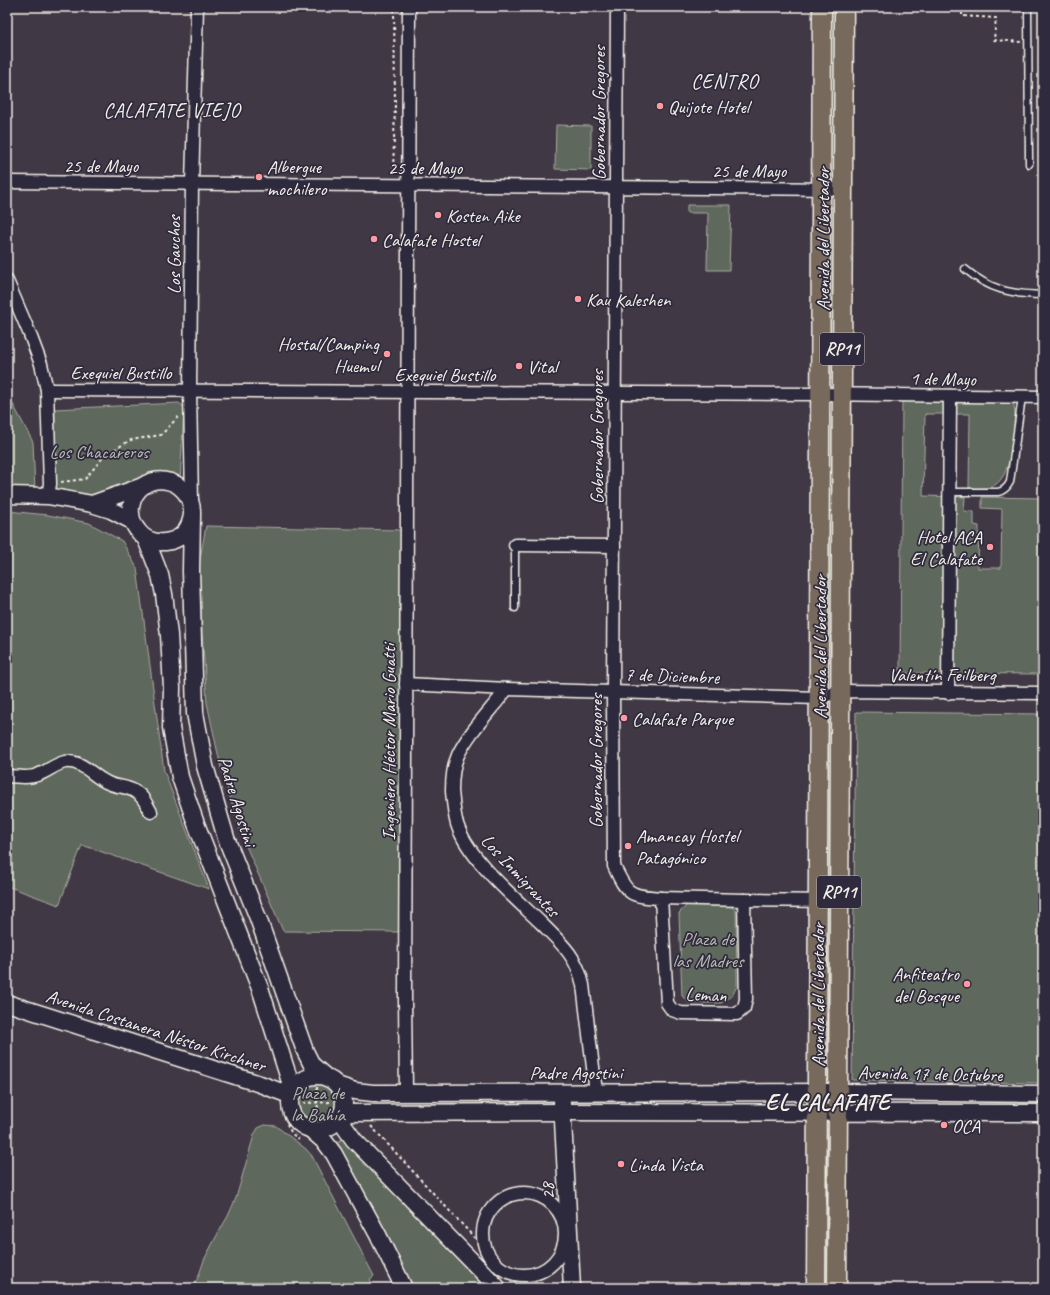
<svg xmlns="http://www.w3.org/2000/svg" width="1050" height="1295" font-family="Caveat,sans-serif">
	<rect width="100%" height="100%" fill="#413845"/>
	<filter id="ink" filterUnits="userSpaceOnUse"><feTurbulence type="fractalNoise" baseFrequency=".025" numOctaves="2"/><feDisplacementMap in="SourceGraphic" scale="8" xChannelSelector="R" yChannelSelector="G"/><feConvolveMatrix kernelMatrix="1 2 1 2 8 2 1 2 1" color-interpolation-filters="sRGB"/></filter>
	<g filter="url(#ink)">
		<!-- green -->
		<g fill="#5e685c" stroke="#a9aca2">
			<polygon points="829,7 838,7 834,176 829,176"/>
			<polygon points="556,125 591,126 591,170 555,169"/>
			<polygon points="687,205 731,205 729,270 707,270 708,213 687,213"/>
			<polygon points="832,207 835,208 833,379 828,379 830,208"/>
			<polygon points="7,393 33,442 35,491 7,489"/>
			<path d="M902 400 1011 402 1014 405 1015 413C1013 433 1013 479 991 487 985 489 976 488 969 488L970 414H925L923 496 965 497 964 511 974 512V525L979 526 978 568H1001L1002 509 982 508V497L1043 498V674L900 673Z"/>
			<polygon points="179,403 184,407 180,483 101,496 77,496 53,493 55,409"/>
			<polygon points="828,412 833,413 832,661 828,662 826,661"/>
			<polygon points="7,511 48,515 89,523 122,541 137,568 164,771 209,889 82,845 59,905 7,886"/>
			<polygon points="206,526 401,530 399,932 283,931 243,839 221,768 207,703 202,632 199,564"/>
			<polygon points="827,708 830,708 832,710 831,877 826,876"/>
			<polygon points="856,712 1043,714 1043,1083 852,1080"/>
			<polygon points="687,905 729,905 736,910 737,986 732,996 721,1003 689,1003 682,996 679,913"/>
			<polygon points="830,911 831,912 830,1080 825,1080 827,912"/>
			<circle cx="318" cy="1103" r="23"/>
			<polygon points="265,1125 276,1126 306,1149 312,1156 374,1276 370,1279 374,1288 191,1288 198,1278 204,1260 216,1237 228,1216 236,1198 254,1135 258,1128"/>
			<polygon points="828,1129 830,1130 831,1288 823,1288 825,1130"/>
			<polygon points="342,1139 345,1139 490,1288 410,1288 336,1146 339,1141"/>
		</g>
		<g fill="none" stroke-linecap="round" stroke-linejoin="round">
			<defs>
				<g id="lane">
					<polyline points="1028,7 1029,164"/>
					<path d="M965 269C990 290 1011 294 1043 295"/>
					<path d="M949 492H998C1004 491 1007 488 1010 482L1022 397"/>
					<polyline points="515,608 515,545"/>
				</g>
				<g id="street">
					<path d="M617 7 613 691 614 866C627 895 630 896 661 898L667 1003 672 1010 681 1013 737 1014 744 1008 746 999 744 900"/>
					<polyline points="7,182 843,189"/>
					<polyline points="7,281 29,332 41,364 47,390 50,484 48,496"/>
					<polyline points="47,390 820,394 1043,397"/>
					<polyline points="192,503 190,390 192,184 197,7"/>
					<polyline points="515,545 614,546"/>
					<polyline points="406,684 507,689 818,698 840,691 1043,693"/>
					<path d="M507 689C491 710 469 732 458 755 453 766 452 779 452 791 453 802 454 814 457 824 468 859 515 898 541 923 561 943 577 956 583 985L596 1092"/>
					<polyline points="948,693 950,396"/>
					<path d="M7 776C17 776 28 779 37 775 47 772 55 764 65 762 83 760 93 777 108 783 116 787 126 786 134 791 143 795 146 804 151 812"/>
					<polyline points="661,898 744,900 839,901"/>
					<polyline points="406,1092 405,999 409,7"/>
					<circle cx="524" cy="1234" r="41"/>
				</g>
				<g id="secondary">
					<polyline points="7,495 48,496 92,504 111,510 132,521"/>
					<polyline points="92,504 143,486"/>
					<path d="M192 515C191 521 189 527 185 532 174 545 150 546 139 532 133 525 130 516 131 507 137 467 194 474 192 515L191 571 195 713 205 766 226 838 258 918 305 1051 312 1065 327 1078"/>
					<polyline points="146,539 160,575 164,594 169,635 172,688 171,728 180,777 195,821 261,991 293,1091"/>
					<polyline points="7,1003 260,1084 292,1096"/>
					<circle cx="317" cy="1103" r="27"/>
					<polyline points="337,1085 355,1091 373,1093 838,1092 1043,1094"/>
					<polyline points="562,1102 572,1288"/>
					<polyline points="342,1113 562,1112 1043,1113"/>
					<polyline points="339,1118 346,1129 354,1140 498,1288"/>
					<polyline points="309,1128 325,1142 334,1154 378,1235 404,1288"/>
				</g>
				<g id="primary">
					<polyline points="816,1288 822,7"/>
					<polyline points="837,1288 844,7"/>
				</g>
			</defs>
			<!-- lane casing -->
			<use href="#lane" stroke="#f4f1e8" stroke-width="9"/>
			<!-- street casing -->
			<use href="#street" stroke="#f4f1e8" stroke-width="15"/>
			<!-- secondary casing -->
			<use href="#secondary" stroke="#f4f1e8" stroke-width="19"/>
			<!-- primary casing -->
			<use href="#primary" stroke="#f4f1e8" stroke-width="21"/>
			<!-- path -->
			<g stroke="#f4f1e8" stroke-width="2" stroke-dasharray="3 3" stroke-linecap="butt">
				<polyline points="961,7 962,7 962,16 996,18 994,40 1021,42"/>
				<polyline points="393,174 395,105 394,7"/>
				<polyline points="61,482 85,479 105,455 131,440 161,435 179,416"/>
				<polyline points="317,1087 318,1117"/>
				<polyline points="303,1103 333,1102"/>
				<polyline points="287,1124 292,1134 299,1139"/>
				<polyline points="371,1126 521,1288"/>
			</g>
			<!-- lane -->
			<use href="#lane" stroke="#2f2a3d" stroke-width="6"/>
			<!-- street -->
			<use href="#street" stroke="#2f2a3d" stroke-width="12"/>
			<!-- secondary -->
			<use href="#secondary" stroke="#2f2a3d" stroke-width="16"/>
			<!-- primary -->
			<use href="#primary" stroke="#77695c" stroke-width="18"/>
		</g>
	</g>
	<!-- markers -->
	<g fill="#ff9aa2" stroke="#2f2a3d" stroke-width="1.5">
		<circle cx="660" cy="106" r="4"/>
		<circle cx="259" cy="177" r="4"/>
		<circle cx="438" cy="215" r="4"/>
		<circle cx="374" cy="239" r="4"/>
		<circle cx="578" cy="299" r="4"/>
		<circle cx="387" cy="354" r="4"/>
		<circle cx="519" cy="366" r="4"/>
		<circle cx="990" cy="547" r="4"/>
		<circle cx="624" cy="718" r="4"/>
		<circle cx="628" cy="846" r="4"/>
		<circle cx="967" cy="984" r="4"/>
		<circle cx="944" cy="1125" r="4"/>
		<circle cx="621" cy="1164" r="4"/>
	</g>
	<g text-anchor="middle" stroke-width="3.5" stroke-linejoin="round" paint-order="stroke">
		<!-- shield labels -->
		<g fill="#2f2a3d" stroke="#b9b5b5" stroke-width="1">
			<rect x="820" y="333" width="44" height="32" rx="3"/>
			<rect x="817" y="876" width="44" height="32" rx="3"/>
		</g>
		<g font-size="18" font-weight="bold" fill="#f4f1e8">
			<text x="842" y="355">RP11</text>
			<text x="839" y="898">RP11</text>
		</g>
		<!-- poi labels -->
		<g font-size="19" fill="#f4f1e8" stroke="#2f2a3d" text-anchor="start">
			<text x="668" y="113">Quijote Hotel</text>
			<text x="267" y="173">Albergue<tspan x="267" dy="22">mochilero</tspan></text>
			<text x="446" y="222">Kosten Aike</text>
			<text x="382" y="246">Calafate Hostel</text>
			<text x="586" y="306">Kau Kaleshen</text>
			<text x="379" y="350" text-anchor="end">Hostal/Camping<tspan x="379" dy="22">Huemul</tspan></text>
			<text x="527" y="373">Vital</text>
			<text x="982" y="543" text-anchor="end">Hotel ACA<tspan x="982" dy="22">El Calafate</tspan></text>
			<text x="632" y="725">Calafate Parque</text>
			<text x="636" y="842">Amancay Hostel<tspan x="636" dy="22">Patagónico</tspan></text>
			<text x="959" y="980" text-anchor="end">Anfiteatro<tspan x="959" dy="22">del Bosque</tspan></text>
			<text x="952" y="1132">OCA</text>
			<text x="629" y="1171">Linda Vista</text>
		</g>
		<!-- street labels -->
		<g font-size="19" fill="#f4f1e8" stroke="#2f2a3d">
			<text transform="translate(598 113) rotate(-90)" y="7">Gobernador Gregores</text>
			<text x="101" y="172">25 de Mayo</text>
			<text x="425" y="174">25 de Mayo</text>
			<text x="749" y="177">25 de Mayo</text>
			<text transform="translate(822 239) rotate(-90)" y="7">Avenida del Libertador</text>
			<text transform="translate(173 255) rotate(-90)" y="7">Los Gauchos</text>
			<text x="121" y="379">Exequiel Bustillo</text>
			<text x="445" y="381">Exequiel Bustillo</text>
			<text transform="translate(943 378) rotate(1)" y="7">1 de Mayo</text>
			<text transform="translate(596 437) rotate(-90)" y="7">Gobernador Gregores</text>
			<text transform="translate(819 647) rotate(-90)" y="7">Avenida del Libertador</text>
			<text x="942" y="681">Valentín Feilberg</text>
			<text transform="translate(672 675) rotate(2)" y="7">7 de Diciembre</text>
			<text transform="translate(388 742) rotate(-90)" y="7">Ingeniero Héctor Mario Guatti</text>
			<text transform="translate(595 761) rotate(-90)" y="7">Gobernador Gregores</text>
			<text transform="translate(238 801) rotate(73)" y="7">Padre Agostini</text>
			<text transform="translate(521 875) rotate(47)" y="7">Los Inmigrantes</text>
			<text transform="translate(706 994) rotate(2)" y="7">Leman</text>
			<text transform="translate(817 995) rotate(-90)" y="7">Avenida del Libertador</text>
			<text transform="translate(156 1030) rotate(18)" y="7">Avenida Costanera Néstor Kirchner</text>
			<text x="576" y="1079">Padre Agostini</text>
			<text transform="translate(930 1073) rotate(1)" y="7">Avenida 17 de Octubre</text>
			<text transform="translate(547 1191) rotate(-93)" y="7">28</text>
		</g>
		<!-- park labels -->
		<g font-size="19" fill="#b8bab0" stroke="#2f2a3d">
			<text x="99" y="458">Los Chacareros</text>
			<text x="708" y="945">Plaza de<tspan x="708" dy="22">las Madres</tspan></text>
			<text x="318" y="1099">Plaza de<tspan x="318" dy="22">la Bahía</tspan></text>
		</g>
		<!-- neighbourhood labels -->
		<g font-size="20" letter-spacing="1" fill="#f4f1e8" stroke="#2f2a3d">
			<text x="725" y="88">CENTRO</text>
			<text x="172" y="117">CALAFATE VIEJO</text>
		</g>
		<!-- district labels -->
		<g font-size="23" font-weight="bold" letter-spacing="1" fill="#f4f1e8" stroke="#2f2a3d">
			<text x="828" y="1110">EL CALAFATE</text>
		</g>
	</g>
	<!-- margin -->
	<rect width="1050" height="1295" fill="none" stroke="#2f2a3d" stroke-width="24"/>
	<rect x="12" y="12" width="1026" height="1271" fill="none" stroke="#f4f1e8" stroke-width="1.5" filter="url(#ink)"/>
</svg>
